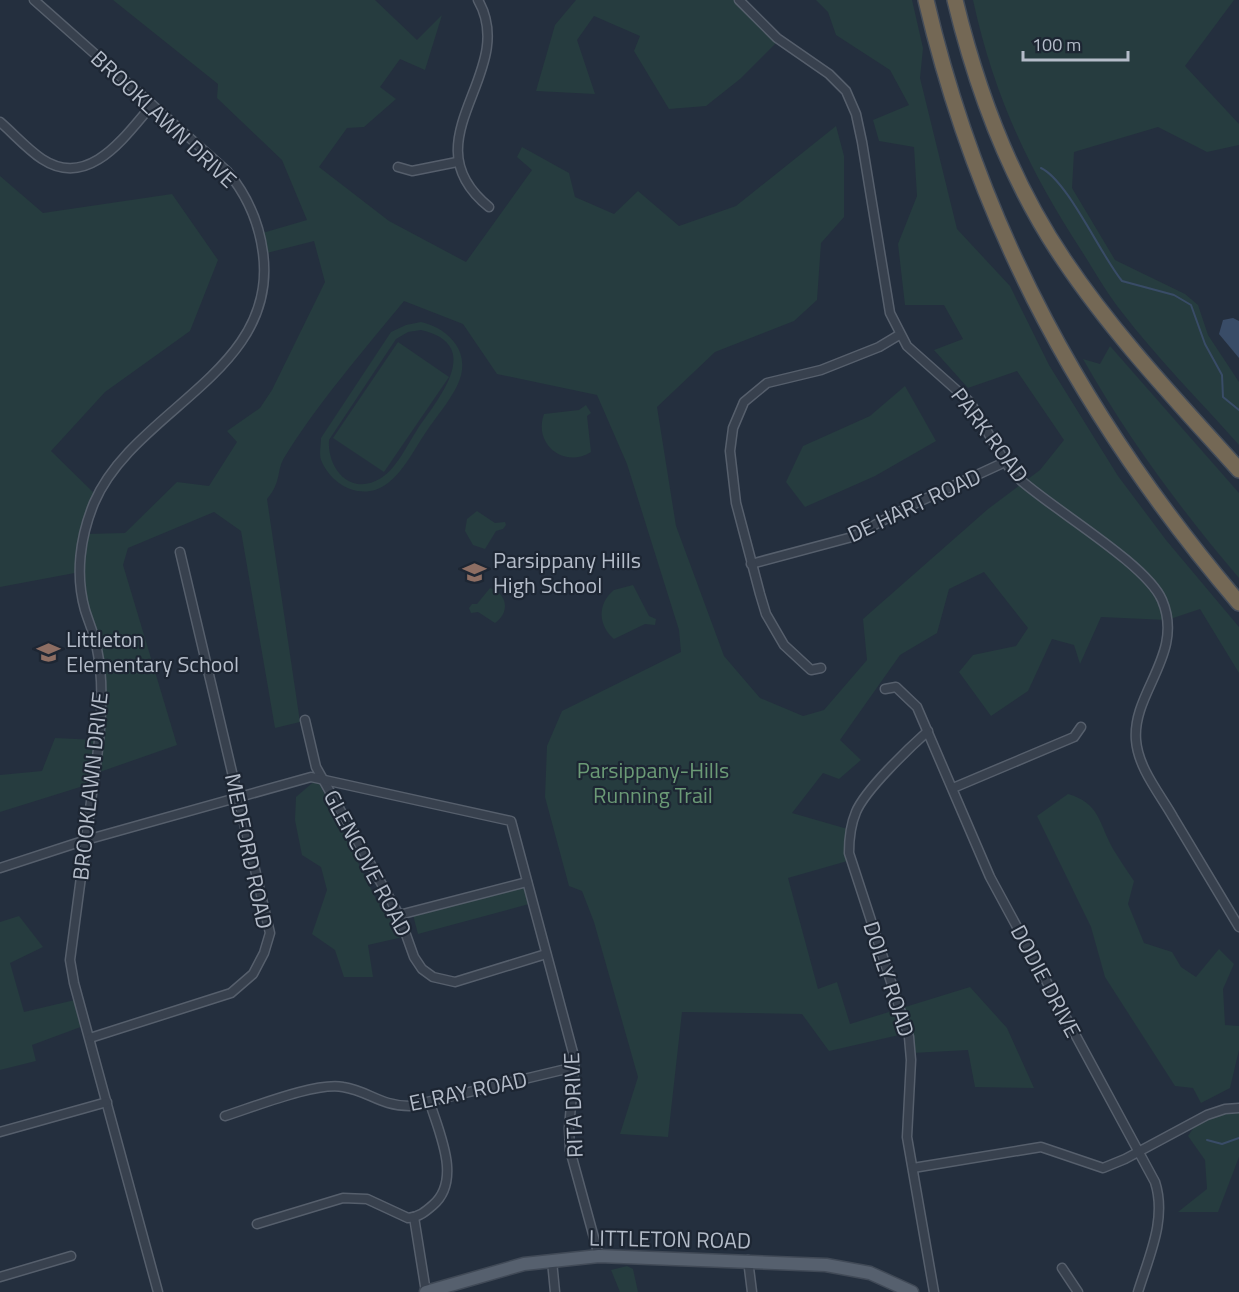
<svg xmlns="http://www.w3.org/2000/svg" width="1239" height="1292" font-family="'Titillium Web',sans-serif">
	<rect width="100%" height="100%" fill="#242f3e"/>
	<!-- green -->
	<g fill="#263c3f" fill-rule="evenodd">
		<path d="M113 0H375L417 40 442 15 425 70 400 59 380 87 396 99 364 127 347 128 319 167 389 221 466 262 532 170 517 157 522 147 569 173 575 197 614 214 638 191 679 226 736 206 836 126 844 156V217L821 243 817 300 794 321 715 352 657 407 676 526 724 656 760 698 803 716 824 710 867 660 863 619 988 509 1040 470 1064 440 1017 371 968 388 934 350 963 339 944 305H905L898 244 917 196 914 147 879 141 873 120 909 105 890 70 836 35 828 12 816 0H912L923 48 920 78 957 229 1010 286 1049 365 1118 476 1166 540 1239 627V673L1200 609 1167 620 1101 617 1080 664 1074 645 1052 639 1028 691 991 716 959 672 973 655 1016 646 1028 628 984 572 949 589 937 633 900 655 840 740 861 760 839 779 823 773 792 813 851 830V860L788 878 818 989 837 982 850 1024 970 987 1007 1028 1034 1088 975 1087 968 1050 912 1053 908 1033 829 1051 802 1014 682 1012 668 1137 620 1134 638 1077 594 922 582 891 569 886 545 797 547 746 562 711 681 652 679 630 627 464 597 395 497 374 463 324 404 301C364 350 317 404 284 458 276 472 282 481 267 499L300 722 275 728 241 531 214 512 128 548 123 565 177 745 94 774 93 783 0 812V775L42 771 55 738 97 740 102 679 80 572 0 587V176L43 213 172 194 218 260 190 331 105 392 51 451 98 497 86 534 125 533 177 482 209 486 237 442 227 431 260 408 272 390 325 282 314 241 263 254 259 234 307 220 282 160 217 98 218 84Z"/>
		<polygon points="576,0 744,0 779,40 740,79 706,106 669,109 634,51 640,36 594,16 577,40 595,94 536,91 555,25"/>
		<path d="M973 0H1234L1185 66 1239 124V145L1207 152 1158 127 1074 152 1072 188 1115 260 1185 294 1198 305 1208 335 1239 382V445C1200 401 1157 358 1121 311 1106 292 1094 270 1081 250 1028 168 994 96 973 0Z"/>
		<path d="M421 322C451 329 473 355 457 386 449 402 436 417 426 432 415 448 404 471 388 483 364 502 332 487 321 460 319 454 321 445 321 438L391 332 406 325ZM421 330C486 345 437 400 417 430 407 445 397 468 381 478 351 497 327 469 329 440L396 339 408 332Z"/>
		<polygon points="398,342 449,377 384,472 333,438"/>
		<path d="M1110 346 1239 493V578C1181 510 1127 437 1083 359L1100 364Z"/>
		<polygon points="905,386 936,441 875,476 805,507 786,482 803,446 870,416"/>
		<path d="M586 405 591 413 587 416 591 452C564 469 533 444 544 414L579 410Z"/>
		<polygon points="477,511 495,523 505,522 506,525 503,529 496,531 485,549 473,545 465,531 467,519"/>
		<path d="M633 585 649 616 656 619 655 625 645 624 614 639C598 625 597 604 614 590Z"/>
		<path d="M490 588C508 594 510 613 495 623L478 612 471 613 469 608 472 604H477Z"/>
		<polygon points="317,779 376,899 395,915 403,937 368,945 373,977 344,977 335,950 312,934 327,890 321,867 302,855 295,820 296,797"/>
		<path d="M1068 794C1100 803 1099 824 1113 849 1120 860 1127 871 1134 881L1128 904 1144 943 1172 952 1181 967 1196 977 1219 949 1234 964 1223 989 1225 1025 1239 1026V1050L1230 1088 1201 1103 1193 1088 1175 1086 1105 977 1091 927 1037 816Z"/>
		<polygon points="524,886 529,904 418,934 413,915"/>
		<polygon points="19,916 43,947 10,963 24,1012 79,999 86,1025 32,1045 36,1061 0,1070 0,922"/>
		<polygon points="1239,1108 1239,1157 1218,1212 1178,1212 1207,1189 1205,1160 1188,1136 1199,1120"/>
		<polygon points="627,1266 633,1269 638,1292 620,1292 611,1270"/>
	</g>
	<!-- water -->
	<polygon fill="#394c67" points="1233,318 1239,321 1239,358 1219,334 1223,320"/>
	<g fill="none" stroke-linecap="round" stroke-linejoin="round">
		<!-- stream -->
		<g stroke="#394c67" stroke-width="2">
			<path d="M1041 168C1068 181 1100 254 1122 281L1174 295 1191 305 1205 344 1222 375 1223 397 1239 410"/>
			<polyline points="1207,1140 1222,1144 1239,1138"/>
		</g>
		<defs>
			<g id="minor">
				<path d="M34 0 227 171C247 195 259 222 263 253 279 372 134 409 94 503 80 537 75 575 85 610 89 623 95 636 97 649 101 668 102 688 101 708 101 736 96 765 92 794 85 849 77 905 70 960L74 983 158 1292"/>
				<path d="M478 0C520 73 406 140 489 207"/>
				<path d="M739 0 777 38 829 74 846 91 856 114 862 142 890 313 907 346 970 402 1005 462 1016 476C1050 508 1146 563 1162 600 1185 654 1132 692 1136 740 1138 768 1160 794 1173 817 1195 854 1217 891 1239 927"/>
				<path d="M0 122C14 134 27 149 42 159 89 190 125 136 152 105"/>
				<polyline points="398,167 412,171 457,162"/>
				<polyline points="751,564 852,537 914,504 1005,462"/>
				<polyline points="821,668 811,670 784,645 766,614 760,594 736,503 730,451 733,428 744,402 767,383 821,370 879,347 899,335"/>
				<path d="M885 689 896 687 917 707 990 877 1155 1182C1167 1219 1149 1256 1138 1292"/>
				<polyline points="305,720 316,767 399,915 414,957 422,969 433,977 455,982 546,954"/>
				<path d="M928 731C909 748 865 790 856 812 850 826 849 838 849 853L909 1037 911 1060 907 1137 934 1292"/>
				<polyline points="953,788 1074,737 1081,727"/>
				<polyline points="0,868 86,840 311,777 511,821 575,1060 569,1128 570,1150 599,1256"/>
				<polyline points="399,915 527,882"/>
				<polyline points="90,1038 231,993 253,974 264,953 270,933 180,552"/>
				<path d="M225 1116C254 1107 315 1082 343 1087 369 1091 380 1106 410 1106L562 1070 574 1071"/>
				<polyline points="0,1132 107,1102"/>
				<polyline points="913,1168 1041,1147 1103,1168 1125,1159 1207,1115 1225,1109 1239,1108"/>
				<polyline points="414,1217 426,1292"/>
				<path d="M257 1224 343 1198 367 1199 408 1218C419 1217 425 1212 433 1205 462 1180 439 1133 430 1103"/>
				<polyline points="748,1260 752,1292"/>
				<polyline points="552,1261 555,1292"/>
				<polyline points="1062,1268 1078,1292"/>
				<polyline points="0,1277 71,1256"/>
			</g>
			<polyline id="primary" points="426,1292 524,1264 599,1256 826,1265 870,1273 912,1292"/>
			<g id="motorway">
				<path d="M926 0C980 231 1086 423 1239 603"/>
				<path d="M955 0C977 91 1011 182 1064 260 1115 336 1178 402 1239 470"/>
			</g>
		</defs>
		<!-- minor casing -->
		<use href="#minor" stroke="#565f6c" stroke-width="11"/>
		<!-- primary casing -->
		<use href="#primary" stroke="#414a57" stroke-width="15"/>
		<!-- motorway casing -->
		<use href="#motorway" stroke="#434c59" stroke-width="18"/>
		<!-- minor -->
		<use href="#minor" stroke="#38414e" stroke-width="8"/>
		<!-- primary -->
		<use href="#primary" stroke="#56606e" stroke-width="12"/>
		<!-- motorway -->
		<use href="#motorway" stroke="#746855" stroke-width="15"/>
	</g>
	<!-- icons -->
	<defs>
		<symbol id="school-bare" viewBox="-9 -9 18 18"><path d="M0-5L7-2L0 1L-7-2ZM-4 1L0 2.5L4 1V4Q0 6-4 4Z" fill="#8d6e63" stroke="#1d2633" stroke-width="2.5" paint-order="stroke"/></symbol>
	</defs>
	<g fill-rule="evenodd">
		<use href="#school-bare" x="458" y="556" width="33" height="33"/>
		<use href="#school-bare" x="32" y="636" width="33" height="33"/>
	</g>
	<g text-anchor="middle" stroke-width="4.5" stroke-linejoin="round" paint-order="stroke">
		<!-- street labels -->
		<g font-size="22" fill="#b4bcc9" stroke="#1d2633">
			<text transform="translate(164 119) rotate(43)" y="8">BROOKLAWN DRIVE</text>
			<text transform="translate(990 435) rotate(53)" y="8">PARK ROAD</text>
			<text transform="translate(914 505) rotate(-25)" y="8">DE HART ROAD</text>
			<text transform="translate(90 786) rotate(-84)" y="8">BROOKLAWN DRIVE</text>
			<text transform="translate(249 851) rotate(78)" y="8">MEDFORD ROAD</text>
			<text transform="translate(368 863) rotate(62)" y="8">GLENCOVE ROAD</text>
			<text transform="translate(889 979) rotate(72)" y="8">DOLLY ROAD</text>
			<text transform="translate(1046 981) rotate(62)" y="8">DODIE DRIVE</text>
			<text transform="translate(468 1091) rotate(-12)" y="8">ELRAY ROAD</text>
			<text transform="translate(573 1105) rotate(-92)" y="8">RITA DRIVE</text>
			<text transform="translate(670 1239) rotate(1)" y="8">LITTLETON ROAD</text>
		</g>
		<!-- poi labels -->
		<g font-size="22" fill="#b4bcc9" stroke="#1d2633" text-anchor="start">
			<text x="493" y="568">Parsippany Hills<tspan x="493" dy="25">High School</tspan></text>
			<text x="66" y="647">Littleton<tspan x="66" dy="25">Elementary School</tspan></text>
		</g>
		<!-- park labels -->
		<g font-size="22" fill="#6b9a76" stroke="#1d2633">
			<text x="653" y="778">Parsippany-Hills<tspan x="653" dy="25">Running Trail</tspan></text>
		</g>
	</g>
	<!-- scale -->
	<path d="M1023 51v9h105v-9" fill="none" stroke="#b4bcc9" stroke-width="3"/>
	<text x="1032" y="51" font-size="18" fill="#b4bcc9" stroke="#1d2633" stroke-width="4.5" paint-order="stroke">100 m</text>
</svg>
